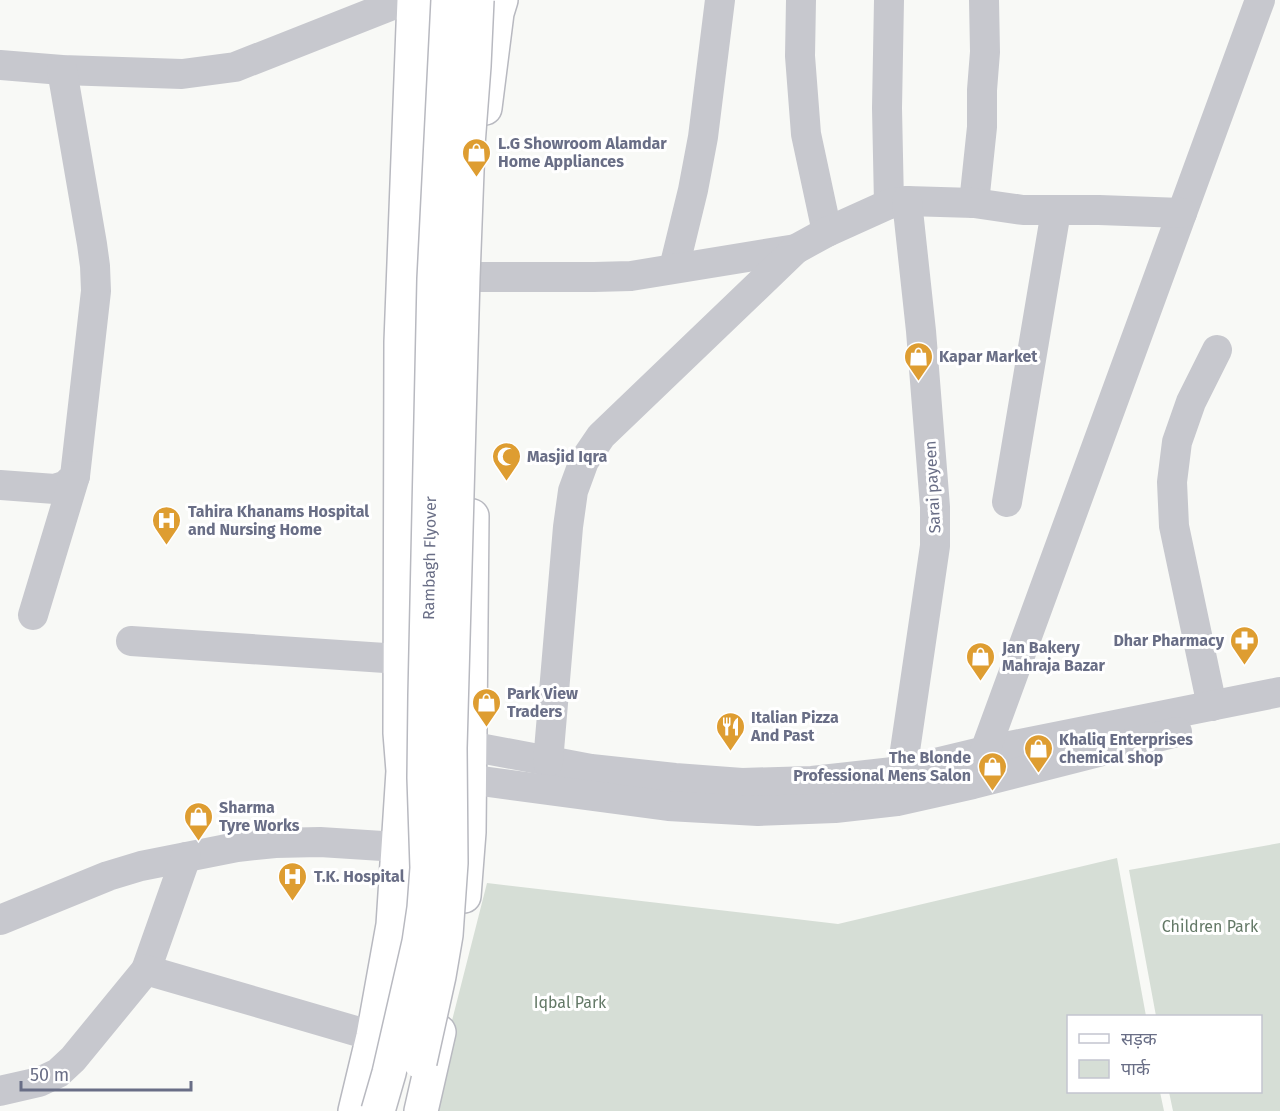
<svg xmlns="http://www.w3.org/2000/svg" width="1280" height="1111" font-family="'Fira Sans','Noto Sans Devanagari',sans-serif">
	<rect width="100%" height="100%" fill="#f8f9f6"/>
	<!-- green -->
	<g fill="#d6ded6">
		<polygon points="1280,843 1280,1111 1173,1111 1169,1092 1260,1092 1260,1016 1156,1016 1129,870"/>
		<polygon points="1117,858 1146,1016 1068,1016 1068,1092 1160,1092 1164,1111 429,1111 487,883 838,924"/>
	</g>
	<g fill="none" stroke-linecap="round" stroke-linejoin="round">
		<defs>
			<g id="major">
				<polyline points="485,108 497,13 501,0"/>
				<polyline points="464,896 469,832 472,516"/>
				<polyline points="355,1111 373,1036 393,925 403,771 400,733 401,342 414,0"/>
				<polyline points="421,1111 439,1032"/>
			</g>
		</defs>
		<!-- major casing -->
		<use href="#major" stroke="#b8b9c0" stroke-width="36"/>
		<!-- minor -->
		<g stroke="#c7c8ce" stroke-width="30">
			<polyline points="801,0 800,56 806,134 827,232"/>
			<polyline points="889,0 887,108 889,204"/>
			<polyline points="0,65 62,70 182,74 235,67 405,0"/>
			<polyline points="974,203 982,127 982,90 985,52 984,0"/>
			<polyline points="674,268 693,190 703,137 720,0"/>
			<polyline points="478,277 594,277 631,276 796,249"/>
			<polyline points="0,485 55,489 66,485 75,476 96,291 95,266 92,244 62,70"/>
			<polyline points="1007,502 1056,211"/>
			<polyline points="33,615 75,476"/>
			<polyline points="131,641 400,659"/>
			<polyline points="1212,706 1174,526 1172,482 1177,442 1191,402 1217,350"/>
			<polyline points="448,742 591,769 675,778 742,783 812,781 902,771 985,751 1280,692"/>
			<polyline points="985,751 1260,0"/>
			<polyline points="548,762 568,527 573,491 584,461 601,436 796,249 827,232 889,204 907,201 974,203 1023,210 1099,210 1182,213"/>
			<polyline points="902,771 935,546 935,507 921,331 907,201"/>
			<polyline points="444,776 668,806 758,811 835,808 897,801 973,784 1177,732"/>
			<polyline points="0,920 108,876 141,866 237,847 275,843 320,842 398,847"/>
			<polyline points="146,970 186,857"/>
			<polyline points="0,1091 39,1082 58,1073 73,1059 146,970 373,1036"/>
		</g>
		<!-- major -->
		<use href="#major" stroke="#fff" stroke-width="33"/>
		<defs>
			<g id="major-bridge">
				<polyline points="420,1062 439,976 446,935 451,863 450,748 463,277 468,145 474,66 477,0"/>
				<polyline points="378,1111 389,1073 419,942 424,908 427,868 424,778 425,696 434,279 448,0"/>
			</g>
		</defs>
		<!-- major-bridge casing -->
		<use href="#major-bridge" stroke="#b8b9c0" stroke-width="36" stroke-linecap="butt"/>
		<!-- major-bridge -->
		<use href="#major-bridge" stroke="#fff" stroke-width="33"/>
	</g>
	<!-- icons -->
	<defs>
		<symbol id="shop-pin" viewBox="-11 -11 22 30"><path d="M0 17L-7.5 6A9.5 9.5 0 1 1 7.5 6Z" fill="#de9d31" stroke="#fff"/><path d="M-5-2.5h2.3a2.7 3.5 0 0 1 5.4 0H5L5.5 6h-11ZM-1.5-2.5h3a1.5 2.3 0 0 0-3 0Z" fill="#fff"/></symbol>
		<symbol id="mosque-pin" viewBox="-11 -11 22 30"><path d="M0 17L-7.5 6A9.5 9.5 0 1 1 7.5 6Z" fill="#de9d31" stroke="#fff"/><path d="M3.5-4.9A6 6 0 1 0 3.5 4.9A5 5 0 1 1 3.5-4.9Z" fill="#fff"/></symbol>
		<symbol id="hospital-pin" viewBox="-11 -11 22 30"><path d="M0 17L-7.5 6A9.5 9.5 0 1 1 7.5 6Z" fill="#de9d31" stroke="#fff"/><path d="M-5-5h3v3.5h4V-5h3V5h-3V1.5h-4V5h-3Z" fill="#fff"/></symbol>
		<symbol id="pharmacy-pin" viewBox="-11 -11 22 30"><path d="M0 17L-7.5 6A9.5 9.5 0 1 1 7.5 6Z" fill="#de9d31" stroke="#fff"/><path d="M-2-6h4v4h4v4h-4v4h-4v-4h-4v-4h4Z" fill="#fff"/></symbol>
		<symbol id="restaurant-pin" viewBox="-11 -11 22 30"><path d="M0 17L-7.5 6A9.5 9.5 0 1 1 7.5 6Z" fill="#de9d31" stroke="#fff"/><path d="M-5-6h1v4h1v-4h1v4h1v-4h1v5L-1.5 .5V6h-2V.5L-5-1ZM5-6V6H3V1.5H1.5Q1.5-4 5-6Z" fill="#fff"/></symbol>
	</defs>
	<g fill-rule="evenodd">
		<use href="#shop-pin" x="460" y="136" width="33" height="45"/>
		<use href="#shop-pin" x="902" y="340" width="33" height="45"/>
		<use href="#mosque-pin" x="490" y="440" width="33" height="45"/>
		<use href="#hospital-pin" x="150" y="504" width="33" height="45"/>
		<use href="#pharmacy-pin" x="1228" y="624" width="33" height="45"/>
		<use href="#shop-pin" x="964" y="640" width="33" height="45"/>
		<use href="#shop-pin" x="470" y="686" width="33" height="45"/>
		<use href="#restaurant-pin" x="714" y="710" width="33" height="45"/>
		<use href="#shop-pin" x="1022" y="732" width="33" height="45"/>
		<use href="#shop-pin" x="976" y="750" width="33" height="45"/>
		<use href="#shop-pin" x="182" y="800" width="33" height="45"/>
		<use href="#hospital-pin" x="276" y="860" width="33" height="45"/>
	</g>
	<g text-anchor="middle" stroke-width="6" stroke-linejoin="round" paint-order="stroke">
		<!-- poi labels -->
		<g font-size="16" font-weight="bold" fill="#696e86" stroke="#fff" text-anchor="start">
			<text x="498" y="149">L.G Showroom Alamdar<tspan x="498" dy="18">Home Appliances</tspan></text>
			<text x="939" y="362">Kapar Market</text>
			<text x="527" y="462">Masjid Iqra</text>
			<text x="188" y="517">Tahira Khanams Hospital<tspan x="188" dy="18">and Nursing Home</tspan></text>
			<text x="1224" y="646" text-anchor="end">Dhar Pharmacy</text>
			<text x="1002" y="653">Jan Bakery<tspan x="1002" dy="18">Mahraja Bazar</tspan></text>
			<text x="507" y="699">Park View<tspan x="507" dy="18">Traders</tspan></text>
			<text x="751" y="723">Italian Pizza<tspan x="751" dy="18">And Past</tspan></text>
			<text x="1059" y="745">Khaliq Enterprises<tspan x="1059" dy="18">chemical shop</tspan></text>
			<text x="971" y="763" text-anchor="end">The Blonde<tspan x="971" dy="18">Professional Mens Salon</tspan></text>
			<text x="219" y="813">Sharma<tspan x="219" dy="18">Tyre Works</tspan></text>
			<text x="314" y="882">T.K. Hospital</text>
		</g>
		<!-- street labels -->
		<g font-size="16" fill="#696e86" stroke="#fff">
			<text transform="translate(932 487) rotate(-93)" y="6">Sarai payeen</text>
			<text transform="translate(429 558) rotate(-89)" y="6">Rambagh Flyover</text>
		</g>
		<!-- park labels -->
		<g font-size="16" fill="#647967" stroke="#fff">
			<text x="1210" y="932">Children Park</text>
			<text x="570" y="1008">Iqbal Park</text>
		</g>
	</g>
	<!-- legend -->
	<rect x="1067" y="1015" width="195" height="78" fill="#ffffff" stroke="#c3c5cf" stroke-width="1.5"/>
	<rect x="1079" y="1034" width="30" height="9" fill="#ffffff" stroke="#c3c5cf" stroke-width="1.5"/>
	<text x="1121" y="1045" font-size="18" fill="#696e86">सड़क</text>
	<rect x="1079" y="1060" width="30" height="18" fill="#d6ded6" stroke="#c3c5cf" stroke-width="1.5"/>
	<text x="1121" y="1075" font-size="18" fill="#696e86">पार्क</text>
	<!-- scale -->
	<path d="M21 1081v9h170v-9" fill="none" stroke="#696e86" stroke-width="3"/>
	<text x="30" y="1081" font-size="18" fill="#696e86" stroke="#ffffff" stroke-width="4.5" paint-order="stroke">50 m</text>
</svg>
